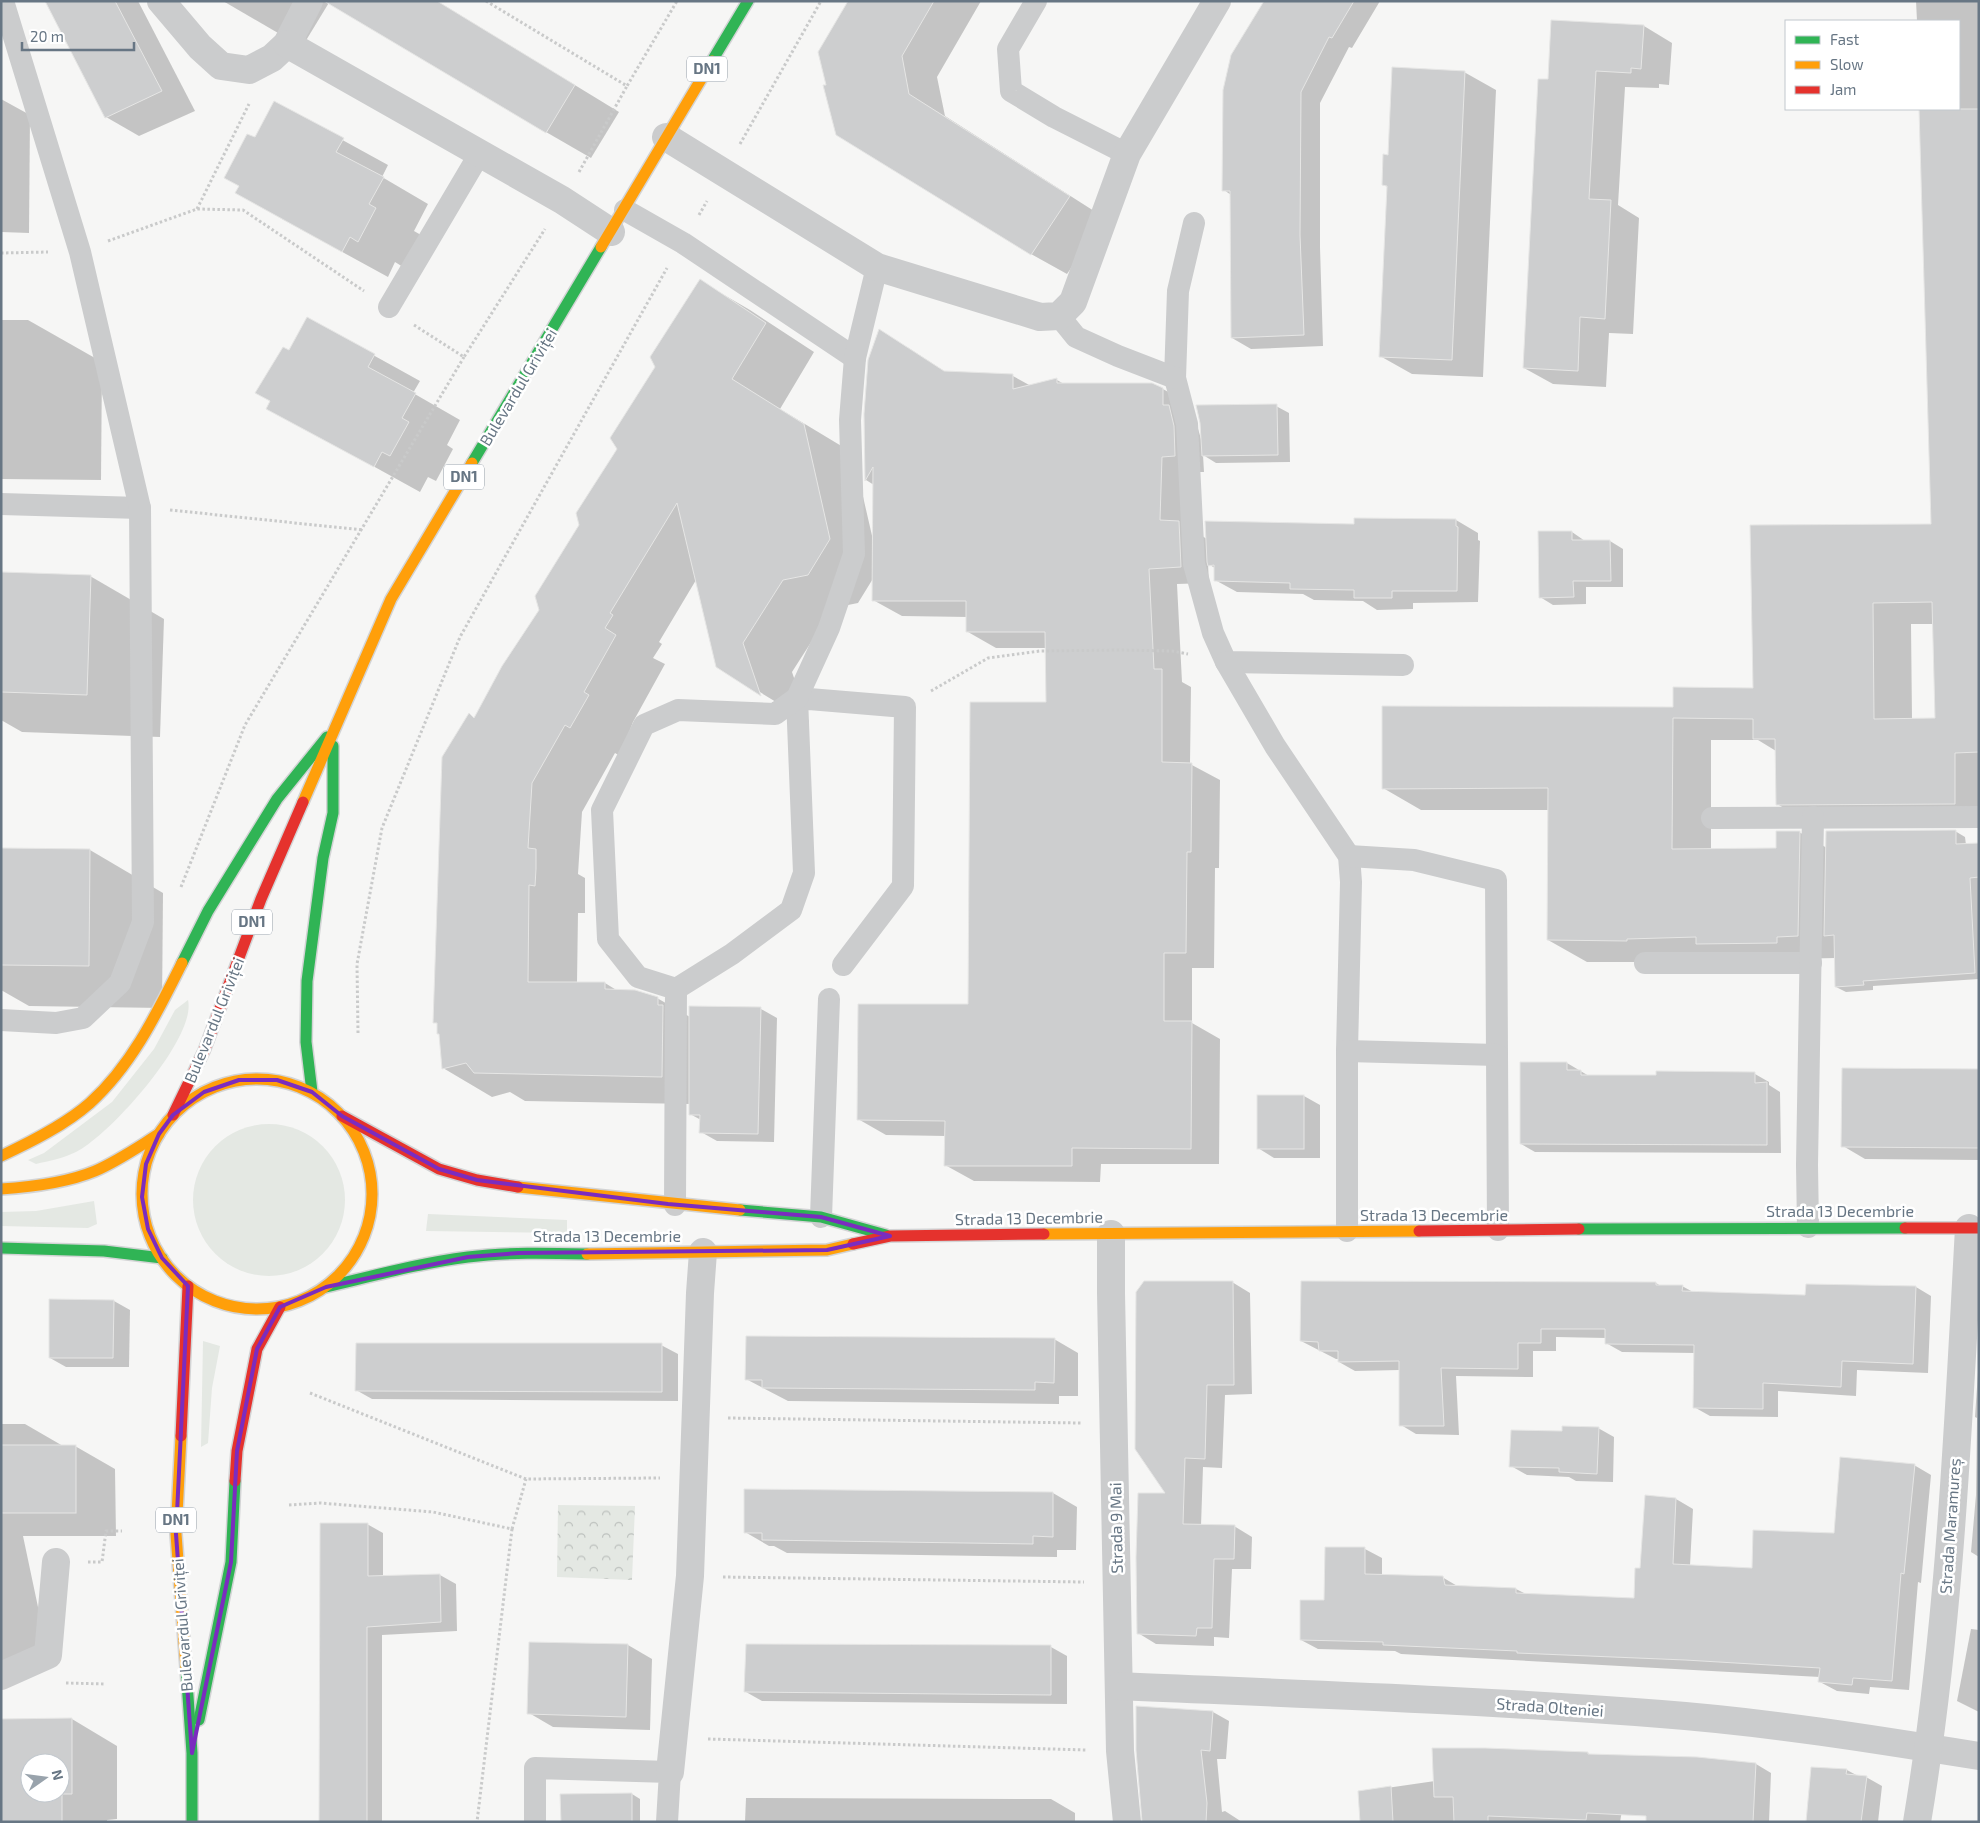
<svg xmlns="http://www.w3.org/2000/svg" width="1980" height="1823" font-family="'Exo 2',sans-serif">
	<defs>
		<pattern id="park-crowns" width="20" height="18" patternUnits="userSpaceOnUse" patternTransform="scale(1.25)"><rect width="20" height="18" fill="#e4e8e3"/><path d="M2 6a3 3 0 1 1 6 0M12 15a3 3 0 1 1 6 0" fill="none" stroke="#bdc1be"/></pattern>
	</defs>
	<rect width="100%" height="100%" fill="#f6f6f5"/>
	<!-- grass -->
	<g fill="#e4e8e3">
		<path d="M188 1000C197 1038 109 1136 76 1152 64 1158 49 1161 36 1164L28 1160 44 1153 112 1102 154 1049 175 1010Z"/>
		<circle cx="269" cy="1200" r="76"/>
		<polygon points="94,1201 97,1224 88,1228 1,1226 1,1212 36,1211"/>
		<polygon points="428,1214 567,1220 567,1233 426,1231"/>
		<polygon points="203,1341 220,1346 212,1388 208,1443 201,1447"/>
	</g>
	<!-- park -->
	<polygon fill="url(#park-crowns)" points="558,1505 635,1506 632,1580 557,1577"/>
	<!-- shadow -->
	<g fill="#0003" fill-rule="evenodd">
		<polygon points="46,1 138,1 195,111 139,136 106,117"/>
		<polygon points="223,1 330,1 302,47"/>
		<polygon points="437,1 619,112 591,158 546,132"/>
		<polygon points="850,1 981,1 937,77 945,116 1105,218 1067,274 1031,254 827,86"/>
		<polygon points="1265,1 1380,1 1352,48 1349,47 1320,103 1320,247 1323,346 1251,349 1232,338 1231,195 1224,190"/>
		<path d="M1916 1H1979V826H1815L1777 804 1776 751 1758 740H1711V850L1777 849 1799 832 1827 848 1955 831 1965 837 1966 845H1979V979L1873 986V990L1846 992 1836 987V958L1665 962H1587L1548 940 1549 810H1421L1383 788 1674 708 1754 689 1932 525 1920 109H1959V21H1917ZM1911 624H1934L1936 719H1912Z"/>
		<polygon points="1644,26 1672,43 1669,85 1659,84 1659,88 1625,87 1618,205 1639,218 1633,334 1609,333 1606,387 1553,384 1524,368 1549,81"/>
		<polygon points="1464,72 1496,90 1483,377 1412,374 1380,356 1388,187 1383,185 1389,156"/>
		<polygon points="1,99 30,115 29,233 1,232"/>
		<polygon points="275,103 388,165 382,177 428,204 414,231 421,235 403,267 395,262 388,277 282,219 256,139"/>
		<polygon points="700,281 750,310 814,352 780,409 853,453 873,540 874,485 866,480 866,414 907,347 947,373 1013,376 1031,386 1057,380 1064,384 1163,389 1191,405 1201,439 1276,406 1289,413 1290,462 1216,463 1203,455 1204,472 1190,472 1189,528 1207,539 1355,526 1456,520 1478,533 1478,540 1480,541 1478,602 1413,603 1413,609 1377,610 1363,601 1314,600 1303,594 1237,592 1215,580 1215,568 1208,564 1209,583 1177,584 1182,682 1191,687 1190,764 1220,780 1219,868 1215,868 1214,968 1192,968 1192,1023 1220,1039 1219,1164 1101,1164 1100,1182 974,1181 945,1165 946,1136 886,1135 858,1119 969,1005 1047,704 1047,648 996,648 968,632 968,617 902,616 873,600 874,577 858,603 833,608 792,672 809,722 717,666 696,580 659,642 662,644 653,658 665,664 633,722 620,756 615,753 582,812 578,874 585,878 585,913 578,913 577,983 605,983 618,991 657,998 690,1017 761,1009 777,1018 774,1142 717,1141 701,1132 701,1120 690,1114 690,1104 525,1101 510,1092 492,1097 443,1068 438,1024 434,1022 470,715 475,718 540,610 656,367"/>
		<polygon points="308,319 420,381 413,393 460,420 447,445 453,449 436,481 428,477 420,492 268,408 290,352"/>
		<polygon points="1,320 28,320 102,362 101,480 1,479"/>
		<polygon points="1572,532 1585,541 1610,541 1623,549 1623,587 1586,587 1586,604 1553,605 1540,597"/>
		<polygon points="1,573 90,576 164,619 160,737 22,732 1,720"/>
		<polygon points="1,849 90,850 163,893 162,1008 29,1006 1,990"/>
		<polygon points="1567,1063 1589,1076 1755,1074 1769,1082 1769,1085 1780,1092 1781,1153 1535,1152 1521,1144"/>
		<polygon points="1979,1070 1979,1160 1865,1159 1843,1146"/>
		<polygon points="1304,1096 1320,1105 1320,1158 1274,1158 1258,1148"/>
		<polygon points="1232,1282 1250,1293 1252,1394 1225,1395 1222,1468 1203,1467 1201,1526 1234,1526 1252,1537 1251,1569 1232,1569 1229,1638 1214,1637 1214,1646 1156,1644 1138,1633 1167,1495"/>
		<polygon points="1656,1283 1661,1286 1682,1286 1693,1292 1806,1296 1916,1287 1931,1296 1928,1373 1857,1370 1856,1396 1778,1391 1778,1417 1710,1416 1694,1407 1695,1353 1622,1352 1606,1343 1606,1338 1556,1337 1556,1351 1533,1351 1533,1377 1456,1376 1459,1435 1416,1434 1401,1425 1400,1370 1355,1371 1339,1362 1339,1359 1336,1359 1301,1341"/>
		<polygon points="114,1301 130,1310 129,1367 66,1367 50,1358"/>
		<polygon points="1054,1339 1078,1353 1078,1396 1059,1396 1059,1404 788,1401 746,1379"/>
		<polygon points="661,1345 678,1354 678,1401 372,1399 356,1390"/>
		<polygon points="1979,1357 1979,1557 1971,1552 1976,1495 1977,1418 1975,1417"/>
		<polygon points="1,1424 25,1424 63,1446 75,1446 115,1469 116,1536 23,1536 38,1607 44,1650 1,1668"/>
		<polygon points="1598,1428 1614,1437 1613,1482 1576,1481 1569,1477 1527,1475 1511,1466 1563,1432"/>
		<polygon points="1914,1465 1931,1475 1921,1583 1918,1582 1909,1690 1870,1687 1869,1694 1837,1691 1820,1682 1820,1677 1401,1654 1395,1651 1318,1649 1301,1640 1326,1602 1365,1549 1382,1558 1382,1576 1442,1577 1459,1587 1516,1589 1526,1594 1635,1600 1642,1569 1676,1499 1693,1509 1690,1566 1753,1569 1835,1535"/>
		<polygon points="1053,1493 1077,1507 1076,1550 1057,1550 1057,1557 787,1553 774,1546 769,1546 745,1532"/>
		<polygon points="367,1524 383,1533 383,1577 440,1575 456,1584 457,1631 382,1635 382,1822 320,1822"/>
		<polygon points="1971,1629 1979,1630 1979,1712 1957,1701"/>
		<polygon points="628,1645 652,1659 650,1730 553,1727 529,1713"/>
		<polygon points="747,1645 1051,1647 1067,1656 1067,1704 762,1701 746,1692"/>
		<polygon points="1213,1712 1229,1721 1226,1759 1217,1759 1222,1812 1225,1811 1242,1822 1144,1822"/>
		<path d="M72 1719 117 1746V1819L107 1820V1822H1V1720ZM30 1763H60V1793H30Z"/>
		<polygon points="1588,1753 1592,1756 1756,1764 1771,1773 1769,1822 1748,1822 1623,1805 1620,1822 1361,1822 1359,1792 1435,1781"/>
		<polygon points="1847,1770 1858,1776 1866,1777 1882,1786 1878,1822 1809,1822"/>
		<polygon points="632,1794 640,1799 640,1822 562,1822"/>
		<polygon points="746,1798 1051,1799 1075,1813 1075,1822 745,1822"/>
	</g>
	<!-- building -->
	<g fill="#cdcecf" stroke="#e6e6e5" fill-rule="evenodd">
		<polygon points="45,1 115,1 162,91 105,118"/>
		<polygon points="324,1 437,1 575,85 546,133"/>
		<polygon points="848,1 934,1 902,56 909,94 1070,196 1031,255 836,135 823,85 826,85 818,52"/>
		<polygon points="1264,1 1354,1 1332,38 1329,37 1301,92 1300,235 1304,335 1231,338 1230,191 1222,191 1223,90 1231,55"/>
		<polygon points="1551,20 1644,25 1641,69 1631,68 1631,73 1596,71 1589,199 1611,200 1605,319 1580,317 1578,371 1523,368 1538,79 1548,79"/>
		<polygon points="1392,67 1465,71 1452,360 1379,357 1387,186 1382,185 1383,154 1388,155"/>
		<polygon points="274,101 344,138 336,152 384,177 369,204 376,208 358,242 350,237 342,252 235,193 239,186 224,178 247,134 255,137"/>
		<path d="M1919 109H1979V752L1955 753V804L1776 805 1775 739H1753V719L1673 718 1672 849 1776 848V831H1800L1798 936 1777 937V943L1696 944V937L1627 939V941L1547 940 1548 788 1382 789V706L1673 707V687L1753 688 1750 525 1931 524ZM1932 602 1935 718 1874 719 1873 603Z"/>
		<polygon points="700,279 766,323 732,379 804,424 830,539 808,575 783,580 743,643 761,696 716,667 677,503 610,613 613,615 605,628 616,635 584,692 589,695 570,728 565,725 532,783 528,848 536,849 536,869 535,886 529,885 528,982 605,982 605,989 635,990 658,997 658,1005 663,1005 662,1077 474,1073 466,1063 442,1069 439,1034 437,1034 437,1023 433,1023 442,757 469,713 474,718 502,666 539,610 535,596 579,525 576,513 617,449 610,438 655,367 650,357"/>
		<polygon points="307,317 375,354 368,367 416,393 402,418 409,422 390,456 382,452 374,467 266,409 270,401 255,393 283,347 289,350"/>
		<polygon points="879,329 944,371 1013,374 1013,389 1057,378 1057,383 1152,383 1163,388 1163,405 1169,405 1174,426 1175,456 1162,457 1160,520 1179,521 1181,567 1149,569 1154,669 1162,669 1162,762 1192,763 1191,852 1187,852 1186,953 1164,953 1164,1021 1192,1021 1191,1149 1072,1148 1072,1166 944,1166 945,1121 857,1120 858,1004 968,1004 970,702 1046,702 1045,632 966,632 966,601 872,601 873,467 865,481 864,414 868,360"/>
		<polygon points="1277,404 1278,455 1202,456 1200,423 1196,405"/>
		<polygon points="1354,518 1456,519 1456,526 1458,527 1457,591 1392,591 1392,598 1354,598 1354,590 1290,589 1290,583 1214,581 1214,565 1208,566 1207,562 1205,521 1354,524"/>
		<polygon points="1538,531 1572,531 1572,540 1610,540 1611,581 1573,581 1574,597 1539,598"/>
		<polygon points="1,572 91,575 87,695 1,692"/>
		<polygon points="1956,830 1956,844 1979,843 1979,877 1970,878 1975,973 1863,981 1864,985 1835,987 1834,935 1824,936 1826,831"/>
		<polygon points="1,848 90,849 89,966 1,965"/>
		<polygon points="689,1006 761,1007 758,1134 699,1133 700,1115 689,1115"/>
		<polygon points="1520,1062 1567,1062 1567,1070 1581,1070 1581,1075 1656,1075 1656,1071 1755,1072 1755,1083 1767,1082 1767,1145 1520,1144"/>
		<polygon points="1842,1068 1979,1069 1979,1148 1841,1147"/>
		<rect x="1257" y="1095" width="47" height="54"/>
		<polygon points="1144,1281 1233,1281 1234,1385 1207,1385 1205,1459 1185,1458 1183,1524 1235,1525 1234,1559 1214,1559 1212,1628 1197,1628 1196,1636 1137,1634 1136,1557 1138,1493 1165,1493 1135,1449 1136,1292"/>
		<polygon points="1301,1281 1656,1282 1656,1285 1683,1285 1682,1291 1805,1295 1806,1284 1916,1286 1913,1364 1842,1361 1841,1387 1763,1383 1763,1409 1693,1408 1694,1345 1605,1344 1605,1329 1541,1329 1541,1343 1518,1343 1518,1369 1441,1368 1444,1426 1399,1426 1399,1361 1338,1362 1338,1351 1319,1351 1318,1342 1300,1341"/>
		<polygon points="49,1299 114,1300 113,1358 49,1358"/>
		<polygon points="746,1336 1055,1338 1054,1383 1035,1382 1035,1390 762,1388 762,1380 745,1380"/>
		<polygon points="356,1343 662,1343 662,1392 355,1391"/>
		<polygon points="1562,1426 1599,1427 1597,1474 1559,1472 1559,1468 1509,1467 1511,1430 1562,1431"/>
		<rect x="1" y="1445" width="75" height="68"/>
		<polygon points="1840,1457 1915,1464 1904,1574 1901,1573 1892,1681 1853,1678 1852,1685 1818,1682 1820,1668 1685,1660 1517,1653 1517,1651 1383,1645 1383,1642 1300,1640 1300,1600 1324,1600 1325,1547 1365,1547 1365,1574 1443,1576 1445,1585 1516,1588 1516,1593 1634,1598 1635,1568 1640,1568 1645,1495 1676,1498 1673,1564 1752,1568 1753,1530 1834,1533"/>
		<polygon points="744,1489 1053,1492 1053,1537 1033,1536 1033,1544 762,1540 762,1533 744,1533"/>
		<polygon points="320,1523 368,1523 368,1576 440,1574 441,1622 367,1627 367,1822 319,1822"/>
		<polygon points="529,1642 628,1644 626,1717 527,1714"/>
		<polygon points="746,1644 1051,1645 1051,1695 744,1692"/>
		<polygon points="1136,1706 1213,1711 1210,1751 1201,1750 1207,1803 1206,1822 1142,1822 1136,1750"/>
		<path d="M72 1718V1794H62V1822H1V1719ZM30 1763H60V1793H30Z"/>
		<polygon points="1432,1748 1485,1748 1588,1752 1588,1754 1697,1757 1756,1763 1753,1822 1646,1822 1646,1816 1587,1813 1586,1820 1488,1816 1488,1822 1454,1822 1453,1797 1434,1797"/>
		<polygon points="1811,1767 1847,1769 1846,1774 1867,1776 1861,1822 1806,1822"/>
		<polygon points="1391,1786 1393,1822 1360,1822 1358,1791"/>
		<polygon points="632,1793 632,1822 561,1822 560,1794"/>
	</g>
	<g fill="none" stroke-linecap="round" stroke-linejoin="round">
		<defs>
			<g id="fast">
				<polyline points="712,61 748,1"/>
				<polyline points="472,463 601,247"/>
				<polyline points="182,963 208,911 277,799 327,737"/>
				<polyline points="312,1092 306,1042 307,981 323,858 333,813 333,746"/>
				<polyline points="740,1210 821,1217 886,1235"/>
				<polyline points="1579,1229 1905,1228"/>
				<polyline points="1,1248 104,1251 162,1258"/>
				<path d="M326 1287C373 1276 420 1263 468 1257 508 1252 547 1253 587 1254"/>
				<polyline points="186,1668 192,1753 192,1822"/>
				<polyline points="199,1720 231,1562 235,1481"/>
			</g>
			<g id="slow">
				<polyline points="601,247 712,61"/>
				<polyline points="303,802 391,599 472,463"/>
				<circle cx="257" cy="1194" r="115"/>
				<path d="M1 1156C31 1142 65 1125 90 1103 132 1065 157 1013 182 963"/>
				<polyline points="518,1187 740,1210"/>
				<path d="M1 1189C33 1187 66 1183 95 1171 118 1161 138 1147 159 1134"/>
				<polyline points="1044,1234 1419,1231"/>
				<polyline points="587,1254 827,1250 853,1244"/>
				<polyline points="181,1436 176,1534 186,1668"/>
			</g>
			<g id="jam">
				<polyline points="173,1115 204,1051 261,899 303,802"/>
				<polyline points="342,1116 439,1169 477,1180 518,1187"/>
				<polyline points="1905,1228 1979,1228"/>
				<polyline points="1419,1231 1579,1229"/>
				<polyline points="853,1244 890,1236 1044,1234"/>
				<polyline points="181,1436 188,1286"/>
				<polyline points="235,1481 237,1451 257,1349 280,1307"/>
			</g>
		</defs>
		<!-- fast casing -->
		<use href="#fast" stroke="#d3d4d5" stroke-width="14"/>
		<!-- slow casing -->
		<use href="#slow" stroke="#d3d4d5" stroke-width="14"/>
		<!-- jam casing -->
		<use href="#jam" stroke="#d3d4d5" stroke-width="14"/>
		<!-- path -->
		<g stroke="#c9caca" stroke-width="3" stroke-dasharray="2.5 2.5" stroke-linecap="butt">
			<polyline points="486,1 627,86 677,1"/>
			<polyline points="740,144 821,1"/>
			<polyline points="579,172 627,86"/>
			<polyline points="197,209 249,104"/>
			<polyline points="699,215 707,201"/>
			<polyline points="108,241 197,209 243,210 364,291"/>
			<polyline points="1,253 48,252"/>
			<polyline points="414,325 464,357 545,229"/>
			<polyline points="170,510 363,530"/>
			<polyline points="931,691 988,658 1040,651 1121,650 1172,651 1188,654"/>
			<polyline points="181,887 245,725 464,357"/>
			<polyline points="358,1033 357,964 382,828 460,637 667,268"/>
			<polyline points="310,1393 526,1479 660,1478"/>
			<polyline points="728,1418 1081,1423"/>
			<polyline points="289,1505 320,1503 433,1512 512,1529 477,1822"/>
			<polyline points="512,1529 526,1479"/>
			<polyline points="88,1562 102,1562 106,1531 122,1531"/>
			<polyline points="723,1577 1084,1582"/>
			<polyline points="66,1683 106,1684"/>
			<polyline points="708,1739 1086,1750"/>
		</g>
		<!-- lane -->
		<g stroke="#cbcccd" stroke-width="22">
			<polyline points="1036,1 1008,49 1011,91 1054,117 1127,154"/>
			<polyline points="625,210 683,243 855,358"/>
			<polyline points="1194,223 1178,291 1175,378 1187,424 1194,564 1213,633 1226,662 1403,665"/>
			<polyline points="389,307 480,153"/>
			<polyline points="1059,316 1076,337 1118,356 1175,378"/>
			<polyline points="1,504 140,508"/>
			<polyline points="1226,662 1275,746 1349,856 1351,882 1347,1051 1347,1231"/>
			<polyline points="1712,818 1979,817"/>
			<polyline points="1349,856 1414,860 1496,880 1498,1230"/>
			<polyline points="1645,963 1811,963"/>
			<polyline points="676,989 732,954 791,910 804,873 797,698 905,707 903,886 843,965"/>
			<polyline points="1,1020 56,1023 83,1018 120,983 143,922 140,508 80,252 3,1"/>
			<polyline points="1347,1051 1497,1055"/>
			<polyline points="675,1205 676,989 638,977 608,939 602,810 644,725 678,710 775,714 797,698 829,628 854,554 850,420 855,358 877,267"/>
			<polyline points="821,1217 829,999"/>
			<polyline points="1808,1227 1807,1165 1813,817"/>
			<polyline points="535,1822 535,1768 670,1772 667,1822"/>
		</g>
		<!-- street -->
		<g stroke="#cbcccd" stroke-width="28">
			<polyline points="161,1 200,47 221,66 249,70 272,58 287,44 309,1"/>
			<polyline points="287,44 562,200 611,232"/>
			<polyline points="666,137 877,267 1040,317 1059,316 1073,302 1127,154 1217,1"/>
			<polyline points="1111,1234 1111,1293 1120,1751 1127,1822"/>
			<polyline points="1,1676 48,1655 56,1562"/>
			<path d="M1119 1686C1300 1694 1480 1700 1661 1714 1767 1722 1873 1739 1979 1756"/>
			<polyline points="670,1772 690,1576 700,1293 703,1252"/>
			<path d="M1917 1822C1950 1626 1958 1426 1969 1228"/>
		</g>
		<!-- fast -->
		<use href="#fast" stroke="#30b455" stroke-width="11"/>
		<!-- slow -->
		<use href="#slow" stroke="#ff9f0a" stroke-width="11"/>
		<!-- jam -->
		<use href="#jam" stroke="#e5322d" stroke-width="11"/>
	</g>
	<!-- marked area -->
	<path fill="none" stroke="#7b2cbf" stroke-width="4" stroke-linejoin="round" d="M239 1080H277L312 1092 342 1116 439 1169 477 1180 668 1204 821 1217 890 1236 827 1250 519 1253 468 1257 326 1287 280 1307 257 1349 237 1451 231 1562 192 1753 176 1534 188 1286 162 1258 148 1229 142 1197 146 1164 159 1134 173 1115 204 1092Z"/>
	<g text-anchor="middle" stroke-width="5" stroke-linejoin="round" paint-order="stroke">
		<!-- shield labels -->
		<g fill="#fff" stroke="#959fa9" stroke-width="1">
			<rect x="687" y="56.5" width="40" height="25" rx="4"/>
			<rect x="444" y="464.5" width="40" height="25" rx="4"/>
			<rect x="232" y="909.5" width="40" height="25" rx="4"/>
			<rect x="156" y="1507.5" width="40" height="25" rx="4"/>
		</g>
		<g font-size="15" font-weight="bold" fill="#677684">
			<text x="707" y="74">DN1</text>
			<text x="464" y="482">DN1</text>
			<text x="252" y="927">DN1</text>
			<text x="176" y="1525">DN1</text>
		</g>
		<!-- street labels -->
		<g font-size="16" fill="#677684" stroke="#fff">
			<text transform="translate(518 387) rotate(-59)" y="6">Bulevardul Griviței</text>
			<text transform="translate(214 1020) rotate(-68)" y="6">Bulevardul Griviței</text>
			<text x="1840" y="1217">Strada 13 Decembrie</text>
			<text x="1434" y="1221">Strada 13 Decembrie</text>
			<text transform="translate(1029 1218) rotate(-1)" y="6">Strada 13 Decembrie</text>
			<text x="607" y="1242">Strada 13 Decembrie</text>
			<text transform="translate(1950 1526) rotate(-86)" y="6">Strada Maramureș</text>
			<text transform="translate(1116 1528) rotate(-91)" y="6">Strada 9 Mai</text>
			<text transform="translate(182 1625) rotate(-94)" y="6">Bulevardul Griviței</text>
			<text transform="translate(1550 1707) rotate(4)" y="6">Strada Olteniei</text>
		</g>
	</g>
	<!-- border -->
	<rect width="1980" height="1823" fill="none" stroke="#677684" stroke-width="5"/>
	<!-- legend -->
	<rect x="1785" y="20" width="175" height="90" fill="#ffffff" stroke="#c2c8ce"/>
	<rect x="1795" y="36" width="25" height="8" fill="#30b455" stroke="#c2c8ce"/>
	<text x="1830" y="45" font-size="15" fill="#677684">Fast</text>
	<rect x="1795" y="61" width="25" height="8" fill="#ff9f0a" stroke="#c2c8ce"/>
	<text x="1830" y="70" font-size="15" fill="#677684">Slow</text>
	<rect x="1795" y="86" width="25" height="8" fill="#e5322d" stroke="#c2c8ce"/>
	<text x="1830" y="95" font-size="15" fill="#677684">Jam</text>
	<!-- north arrow -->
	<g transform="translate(45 1778) rotate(76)"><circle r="24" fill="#ffffff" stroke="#c2c8ce"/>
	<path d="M0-4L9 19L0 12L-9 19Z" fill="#99a3ac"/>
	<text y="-8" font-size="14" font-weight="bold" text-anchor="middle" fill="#677684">N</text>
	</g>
	<!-- scale -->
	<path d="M22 42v8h112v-8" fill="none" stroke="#677684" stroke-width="2.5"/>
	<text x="30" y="42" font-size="15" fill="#677684" stroke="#ffffff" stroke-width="4" paint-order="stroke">20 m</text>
</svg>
